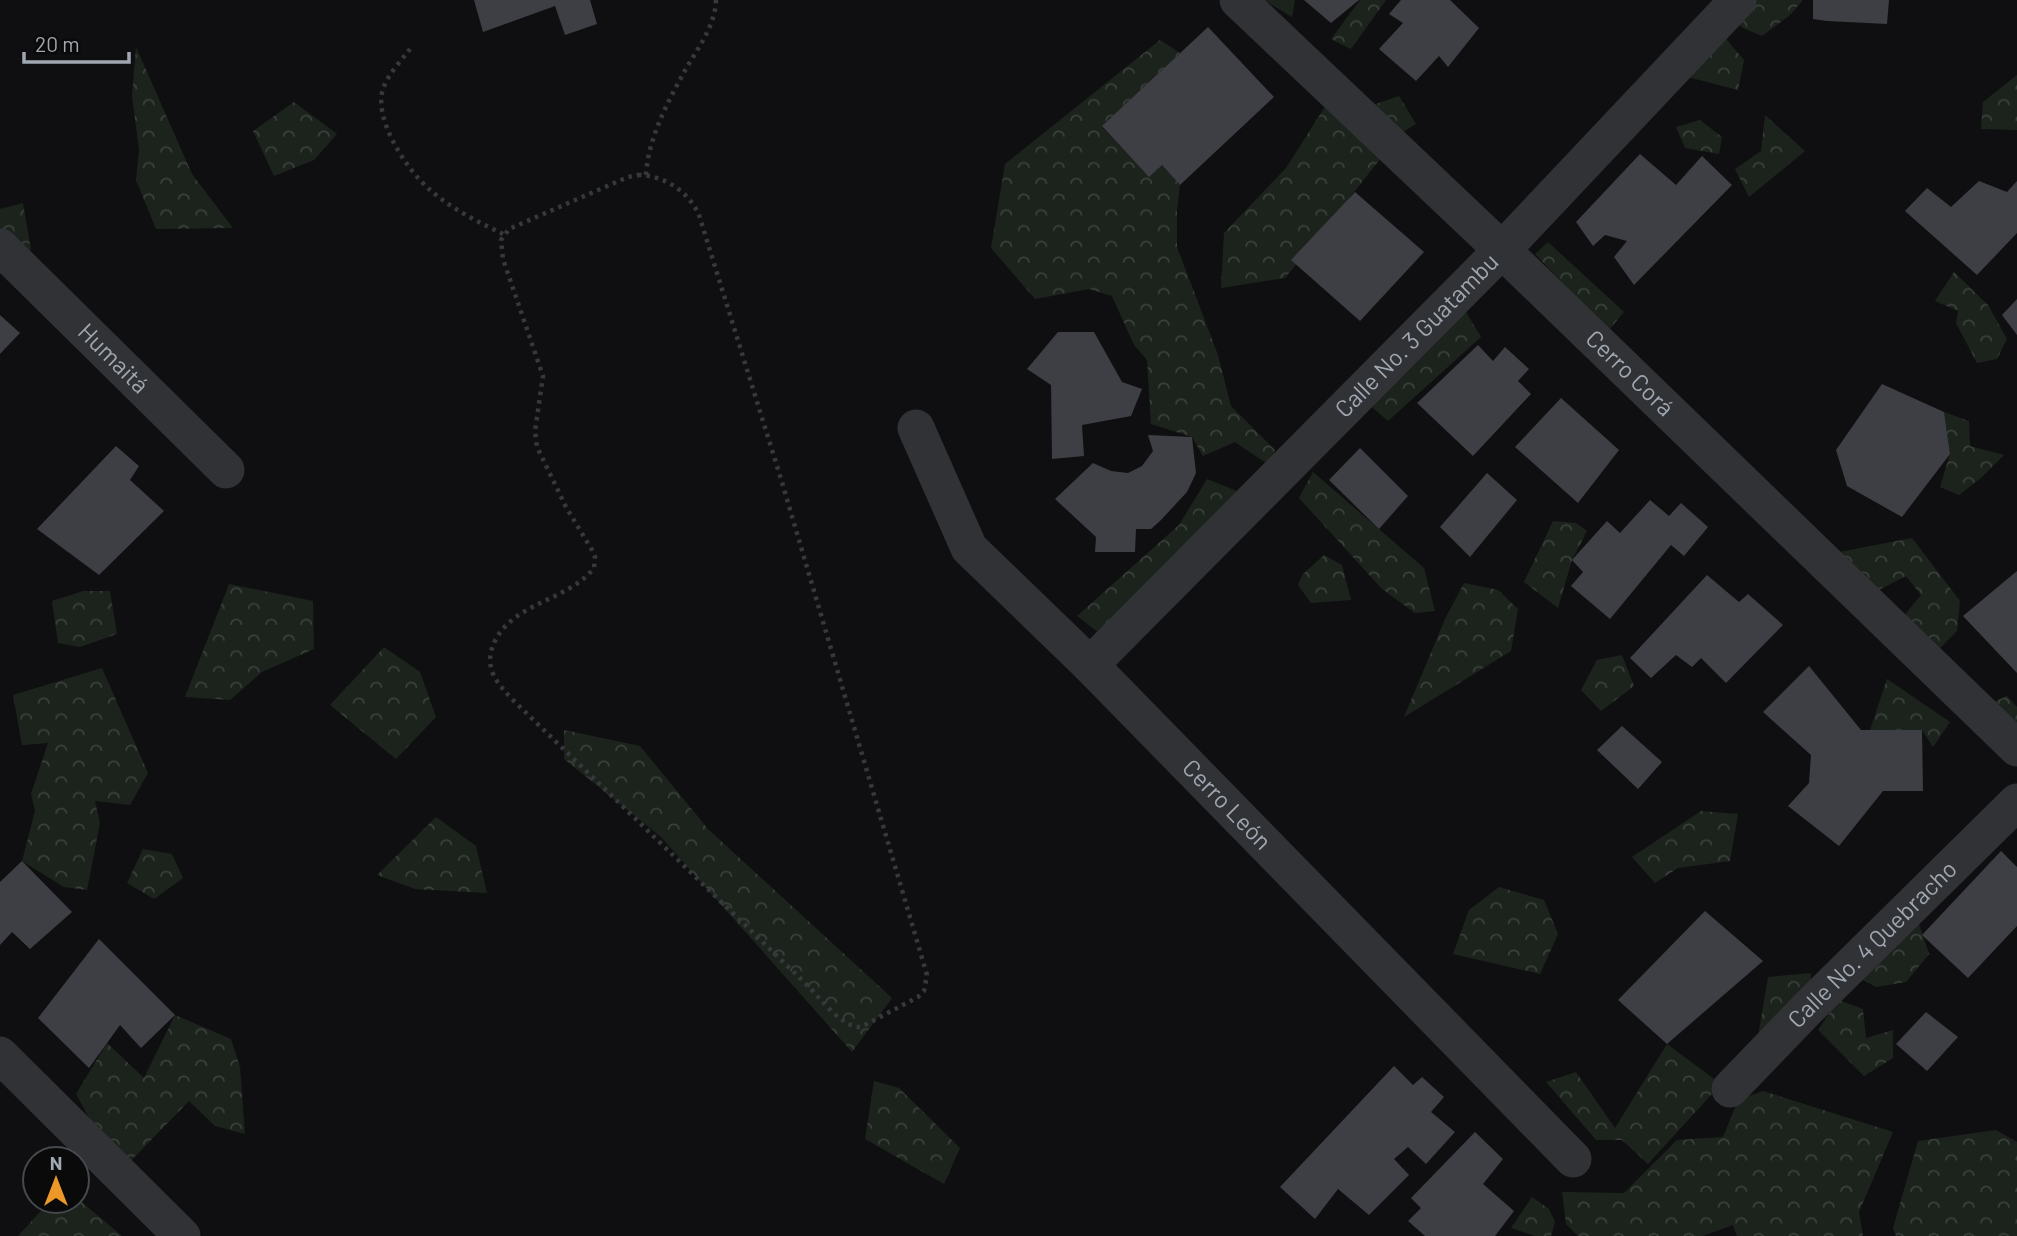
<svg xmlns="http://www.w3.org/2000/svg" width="2017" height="1236" font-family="Barlow,sans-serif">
	<defs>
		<pattern id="forest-crowns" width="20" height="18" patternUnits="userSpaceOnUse" patternTransform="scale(1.75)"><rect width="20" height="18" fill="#1c231c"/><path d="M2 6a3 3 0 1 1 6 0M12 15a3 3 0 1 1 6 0" fill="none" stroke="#3a403b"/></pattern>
	</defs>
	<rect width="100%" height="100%" fill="#0f0f11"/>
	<!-- forest -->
	<g fill="url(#forest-crowns)">
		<polygon points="1264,0 1295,0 1292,17"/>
		<polygon points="1360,0 1386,0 1351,49 1331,39"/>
		<polygon points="1745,0 1803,0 1790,15 1762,36 1743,28 1728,16"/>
		<polygon points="1720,32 1744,60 1738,90 1676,74"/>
		<polygon points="1160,40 1180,53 1102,127 1149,176 1162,165 1180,185 1177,211 1177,247 1218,355 1231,406 1275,450 1269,465 1235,442 1203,456 1192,437 1151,424 1147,360 1134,345 1112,296 1089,289 1035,299 991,248 1005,164"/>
		<polygon points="136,47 192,174 233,228 156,229 136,180 139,150 132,96"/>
		<polygon points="2017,75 2017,130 1981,129 1983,102"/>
		<polygon points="1399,96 1416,124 1396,136 1367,107"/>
		<polygon points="294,102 337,134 314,160 274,176 253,131"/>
		<polygon points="1328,102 1386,152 1285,278 1221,288 1224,233 1286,168"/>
		<polygon points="1765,115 1805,151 1749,197 1735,169 1761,151"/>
		<polygon points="1700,120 1722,137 1719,154 1685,148 1676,127"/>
		<polygon points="23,203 31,250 0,250 0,209"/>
		<polygon points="1548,242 1624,312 1608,331 1535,254"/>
		<polygon points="1954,272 1988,305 2007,339 1997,359 1977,363 1956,323 1958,311 1935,301"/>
		<polygon points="1466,312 1481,337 1388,421 1358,395"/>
		<polygon points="1944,412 1969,421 1970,446 2004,455 1981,478 1959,495 1940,487 1950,454"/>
		<polygon points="1313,472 1424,568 1435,611 1415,613 1382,589 1299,498"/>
		<polygon points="1207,479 1237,491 1112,643 1077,616 1179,525"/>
		<polygon points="1553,521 1576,523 1587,531 1572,560 1558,608 1524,582"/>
		<polygon points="1912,538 1960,601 1957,631 1935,653 1899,634 1907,612 1921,595 1906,576 1869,595 1834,553"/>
		<polygon points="1324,555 1342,565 1351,600 1311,603 1298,585 1302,575"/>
		<polygon points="1464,583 1498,590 1518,609 1511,651 1404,717 1445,619"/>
		<polygon points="229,584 313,601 314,649 262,672 230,700 185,697"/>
		<polygon points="83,591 110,591 117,634 80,647 58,643 52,601"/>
		<polygon points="384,647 420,672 436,717 396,759 330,705"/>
		<polygon points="1622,655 1634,686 1601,711 1581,690 1597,660"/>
		<polygon points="102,668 148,773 130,805 95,801 100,823 87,890 64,887 22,861 35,811 31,794 48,743 22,745 13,695"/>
		<polygon points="1887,679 1950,722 1933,747 1922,730 1870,730"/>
		<polygon points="2007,696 2017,707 2017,726 1989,704"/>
		<polygon points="564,730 640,746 708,829 892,998 852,1052 661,837 564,759"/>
		<polygon points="1701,811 1738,814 1730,861 1678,868 1655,883 1632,857"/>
		<polygon points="436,817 476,846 487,893 415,889 377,875"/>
		<polygon points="143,849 172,854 183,878 154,899 127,883"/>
		<polygon points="1499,887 1544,900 1558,934 1540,974 1453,954 1469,910"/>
		<polygon points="1917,918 1929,954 1906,982 1876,987 1856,976"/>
		<polygon points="1811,973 1809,1007 1756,1048 1768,977"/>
		<polygon points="1838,1000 1863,1009 1866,1038 1893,1030 1893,1058 1864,1076 1818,1030"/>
		<polygon points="175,1015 231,1039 240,1067 245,1134 215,1126 189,1101 119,1173 76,1094 107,1043 144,1078"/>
		<polygon points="1667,1044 1721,1084 1648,1164 1622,1140 1596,1140 1546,1082 1576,1072 1615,1128"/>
		<polygon points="874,1081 899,1088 960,1148 944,1184 865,1139"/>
		<polygon points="1763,1091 1893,1132 1859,1212 1863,1236 1737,1236 1733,1225 1703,1236 1578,1236 1566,1224 1562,1192 1624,1193 1677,1140 1723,1137 1738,1100"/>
		<polygon points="1996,1130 2017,1142 2017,1236 1896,1236 1893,1228 1918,1141"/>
		<polygon points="1532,1197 1549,1209 1555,1222 1551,1236 1535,1236 1511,1228"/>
		<polygon points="77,1198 122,1236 18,1236 50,1201 77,1201"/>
	</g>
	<!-- building -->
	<g fill="#3e3f44">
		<polygon points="474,0 590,0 597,24 565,35 555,6 483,32"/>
		<polygon points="1304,0 1359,0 1331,23"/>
		<polygon points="1401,0 1450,0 1479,28 1448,67 1439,56 1416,81 1379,49 1403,23 1389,14"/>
		<polygon points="1813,0 1889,0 1887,24 1827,21 1813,19"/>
		<polygon points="1208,27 1274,97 1180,185 1162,165 1149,177 1102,126"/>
		<polygon points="1640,154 1676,185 1702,156 1732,185 1634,285 1614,257 1627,241 1605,235 1593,246 1576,222"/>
		<polygon points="1979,181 2007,192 2017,181 2017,233 1977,275 1905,211 1927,188 1951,207"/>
		<polygon points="1355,192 1424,252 1360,321 1291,260"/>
		<polygon points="2017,299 2017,335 2002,315"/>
		<polygon points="0,315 20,333 0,354"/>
		<polygon points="1058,332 1094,332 1122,382 1142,389 1131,416 1082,425 1084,456 1052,459 1051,385 1027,369"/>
		<polygon points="1478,345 1493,361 1505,347 1529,369 1518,381 1531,394 1473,456 1417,403"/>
		<polygon points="1882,384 1944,412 1950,454 1902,517 1847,486 1836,450"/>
		<polygon points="1561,398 1619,450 1578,503 1515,447"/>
		<polygon points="1148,435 1192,437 1196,473 1187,492 1160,521 1151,529 1136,529 1135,552 1095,552 1096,537 1055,499 1093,463 1111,471 1128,473 1142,466 1153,451"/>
		<polygon points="116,446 139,466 130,480 164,511 99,575 37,529"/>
		<polygon points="1360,448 1408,496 1379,529 1329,480"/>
		<polygon points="1487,473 1517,500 1470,557 1440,527"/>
		<polygon points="1650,500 1669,516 1681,503 1708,527 1684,556 1671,545 1610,619 1571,586 1583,572 1572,560 1607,521 1620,533"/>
		<polygon points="2017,571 2017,673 1963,616"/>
		<polygon points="1707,575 1739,602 1748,594 1783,625 1726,683 1701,658 1692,667 1676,655 1651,678 1630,658"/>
		<polygon points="1809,666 1861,730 1922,730 1923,791 1883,791 1839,846 1788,806 1809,783 1811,755 1763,712"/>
		<polygon points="1622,726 1662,762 1638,789 1597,750"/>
		<polygon points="2001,851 2017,867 2017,926 1968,978 1922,935"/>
		<polygon points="22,861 72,912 30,949 12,932 0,945 0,882"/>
		<polygon points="1705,911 1763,961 1667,1044 1618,1000"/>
		<polygon points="99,939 175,1015 141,1048 120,1025 89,1068 38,1018"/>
		<polygon points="1926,1012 1958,1037 1927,1071 1896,1044"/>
		<polygon points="1394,1066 1413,1085 1422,1077 1444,1097 1431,1112 1455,1132 1426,1164 1408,1147 1394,1159 1409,1175 1369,1215 1338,1189 1315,1219 1280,1187"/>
		<polygon points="1475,1132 1503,1159 1483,1184 1514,1211 1495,1236 1425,1236 1408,1221 1421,1208 1411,1198"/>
	</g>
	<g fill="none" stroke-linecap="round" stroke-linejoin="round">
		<!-- path -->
		<g stroke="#36393c" stroke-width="4.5" stroke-dasharray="3.5 5" stroke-linecap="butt">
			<path d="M410 49C401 61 388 74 383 89 373 119 407 170 429 189 450 208 478 222 503 234"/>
			<path d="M638 175C664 175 689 192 699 215L781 479 927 975 924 991 918 997 861 1027C842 1028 821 999 808 986L515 702C497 684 482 667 495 641 514 602 568 601 594 568L595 557 592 550 566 507 537 447 535 431 543 376 503 259 501 240 509 229 628 177Z"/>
			<path d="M646 175C648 140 666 105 683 74 696 50 715 28 716 0"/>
		</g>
		<!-- street -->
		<g stroke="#303235" stroke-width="37">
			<path id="s1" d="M1238 0 1502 250 2017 748"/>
			<path id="s2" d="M0 247 226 470"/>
			<path id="s3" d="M916 428 969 548 1090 665 1573 1159"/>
			<path id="s4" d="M1090 665 1502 250 1738 0"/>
			<polyline points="0,1055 182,1236"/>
			<path id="s5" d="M1730 1089 1809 1007 2017 802"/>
		</g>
	</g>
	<g text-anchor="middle" stroke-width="5" stroke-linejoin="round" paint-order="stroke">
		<!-- street labels -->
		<g font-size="24" fill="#a0a7b1" stroke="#0a0a0b">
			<text dy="8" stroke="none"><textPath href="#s4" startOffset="464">Calle No. 3 Guatambu</textPath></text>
			<text dy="8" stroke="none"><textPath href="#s2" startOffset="159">Humaitá</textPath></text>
			<text dy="8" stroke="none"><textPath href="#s1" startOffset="541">Cerro Corá</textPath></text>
			<text dy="8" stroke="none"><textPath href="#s3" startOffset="495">Cerro León</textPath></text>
			<text dy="8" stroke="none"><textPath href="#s5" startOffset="203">Calle No. 4 Quebracho</textPath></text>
		</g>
	</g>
	<!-- north arrow -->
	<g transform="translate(56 1180)"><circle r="33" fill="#0a0a0b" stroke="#46494d" stroke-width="2"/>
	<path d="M0-5L12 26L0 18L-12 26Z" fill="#ed992a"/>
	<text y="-10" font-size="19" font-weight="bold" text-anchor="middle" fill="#a0a7b1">N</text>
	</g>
	<!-- scale -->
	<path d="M24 52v10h105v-10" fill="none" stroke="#a0a7b1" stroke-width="3.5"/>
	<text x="35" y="52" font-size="21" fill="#a0a7b1" stroke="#0a0a0b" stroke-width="5" paint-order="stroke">20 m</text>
</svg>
